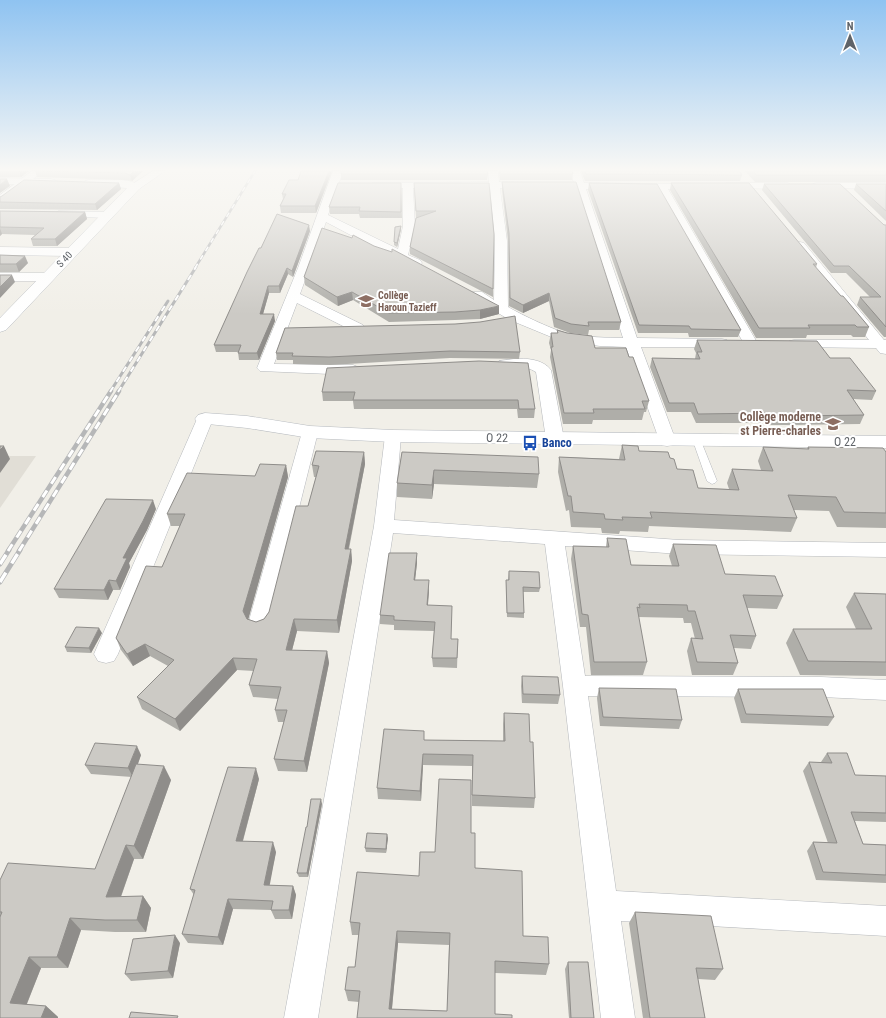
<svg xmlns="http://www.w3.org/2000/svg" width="886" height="1018" font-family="'Roboto Condensed',sans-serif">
	<rect width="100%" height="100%" fill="#f1efe8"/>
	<!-- education -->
	<polygon fill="#e1ded6" points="0,456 36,456 0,508"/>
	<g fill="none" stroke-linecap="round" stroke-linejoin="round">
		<defs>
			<polygon id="lane" points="697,438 701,441 717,481 715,483 712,484 707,481 693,441"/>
			<g id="street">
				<polygon points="32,171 43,171 4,202 0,203 0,195"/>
				<polygon points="153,171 165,171 139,189 131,189 130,187 131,185"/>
				<path d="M333 171H343L328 215 398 249 403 226V188H375L370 185 372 183 489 182 488 171H498L499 182 574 183 570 171H580L584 183 700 184 701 186 700 188 696 189H668L758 344 756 347 751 348 746 347 744 344 658 189H586L637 338 722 339 727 340 729 343 727 346 722 347H641L676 441 673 445 667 446 661 445 626 347 600 346 561 341 510 320 472 298 471 295 472 292H482L494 300 495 241 490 188H413L415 226 408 255 420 260 422 263 420 266H412L398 260 326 222 300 294 363 325 365 328 363 331 358 332 353 331 297 303 274 364 353 365 358 367 361 370 358 373 353 375 260 371 257 368 298 268ZM500 188 576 189 623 338C606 338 588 337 570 334 555 331 522 315 508 307L507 241Z"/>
				<polygon points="727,183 788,183 793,186 788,189 723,188 722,186 723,184"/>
				<polygon points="817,183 886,183 886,189 813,188 812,186 813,184"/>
				<polygon points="59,211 107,212 112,215 107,218 55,216 54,214"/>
				<polygon points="800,242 804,243 884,340 886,340 886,354 880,353 876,348 789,347 787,344 789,341 794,340 869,340 796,247 794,245 796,243"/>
				<polygon points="0,247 71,248 75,250 77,252 75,254 71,256 0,255"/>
				<polygon points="0,273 47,273 51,274 53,277 51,280 47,281 0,281"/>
				<path d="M514 359C526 358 543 359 551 370L564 439 561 443 555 444 549 443 546 439 536 372C524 364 511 370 499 367L497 364 499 361Z"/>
				<polygon points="205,414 211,416 213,419 118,654 114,661 106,663 98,661 94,654 197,419 199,416"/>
				<polygon points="310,427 316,428 318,432 270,624 267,630 259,633 251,630 248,624 302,432 304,428"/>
				<polygon points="393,431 399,432 401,436 394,520 680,540 886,543 886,557 680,554 565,546 585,676 821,677 886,680 886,700 821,697 588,696 616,891 886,906 886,936 621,921 635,1018 601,1018 563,686 545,544 393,533 318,1018 284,1018 374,526 385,436 387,432"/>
			</g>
			<g id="secondary">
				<polygon points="0,178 51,179 55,180 57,182 55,184 51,185 0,184"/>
				<path d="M89 180C101 180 133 177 141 187L6 330 0 332V318L127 188 85 185 83 183 85 181Z"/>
				<polygon points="205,413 247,416 310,426 393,430 886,436 886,448 393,442 310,438 247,428 198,423 195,419 198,415"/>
			</g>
		</defs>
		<!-- lane casing -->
		<use href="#lane" stroke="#b5b8bc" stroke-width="1"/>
		<!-- street casing -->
		<use href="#street" stroke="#b5b8bc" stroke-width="1"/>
		<!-- secondary casing -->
		<use href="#secondary" stroke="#b6babf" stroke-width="1"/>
		<!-- lane -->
		<use href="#lane" fill="#fff" fill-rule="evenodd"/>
		<!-- street -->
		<use href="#street" fill="#fff" fill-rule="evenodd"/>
		<!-- secondary -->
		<use href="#secondary" fill="#fff" fill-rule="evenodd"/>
		<defs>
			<polyline id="rail-far3" points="195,268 255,171"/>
			<g id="rail-far2">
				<polyline points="110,392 168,301"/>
				<polyline points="118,392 196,267"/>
			</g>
			<g id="rail-far1">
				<polyline points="8,551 111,391"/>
				<polyline points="19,551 119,391"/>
			</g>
			<g id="rail">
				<polyline points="0,564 9,550"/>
				<polyline points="0,582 20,550"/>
			</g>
		</defs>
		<!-- rail-far3 casing -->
		<use href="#rail-far3" stroke="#b6b7b8" stroke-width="2.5"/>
		<!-- rail-far2 casing -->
		<use href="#rail-far2" stroke="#b6b7b8" stroke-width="3"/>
		<!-- rail-far1 casing -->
		<use href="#rail-far1" stroke="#b6b7b8" stroke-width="4.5"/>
		<!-- rail casing -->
		<use href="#rail" stroke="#b6b7b8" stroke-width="5"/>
		<!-- rail-far3 -->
		<use href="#rail-far3" stroke="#fff" stroke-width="1.5" stroke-dasharray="5" stroke-linecap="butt"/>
		<!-- rail-far2 -->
		<use href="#rail-far2" stroke="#fff" stroke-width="2" stroke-dasharray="6" stroke-linecap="butt"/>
		<!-- rail-far1 -->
		<use href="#rail-far1" stroke="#fff" stroke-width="3" stroke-dasharray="8" stroke-linecap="butt"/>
		<!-- rail -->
		<use href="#rail" stroke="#fff" stroke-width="3.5" stroke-dasharray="11" stroke-linecap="butt"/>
	</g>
	<!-- wall -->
	<g fill="#afaea9" fill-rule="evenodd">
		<polygon points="0,171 29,171 21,177 0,177"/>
		<polygon points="35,171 143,171 132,181 127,180 37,177"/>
		<polygon points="332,171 316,213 281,213 280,206 283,199 282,194 298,180"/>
		<polygon points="499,171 572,171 573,174 572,180 500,180"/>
		<polygon points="581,171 739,171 742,175 740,181 585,181"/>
		<polygon points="745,171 886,171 886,182 755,182"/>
		<polygon points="341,174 488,174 487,180 341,180"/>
		<polygon points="502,182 621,322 619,330 589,330 588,335 570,333 554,327 549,301 523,313 509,306 508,241 502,190"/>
		<polygon points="119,183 121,189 97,210 0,209 0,197"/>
		<polygon points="401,183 402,218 360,218 359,214 330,214 329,207"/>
		<polygon points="414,183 493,289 493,297 410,254 410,247 416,218"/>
		<polygon points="589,183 741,330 738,337 689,337 688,333 638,333 588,190"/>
		<polygon points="671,183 817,264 816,268 869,327 865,337 853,337 851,335 807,335 806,338 756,338 670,190"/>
		<polygon points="764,184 886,225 886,337 884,337 857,305 860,297 870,297 846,273 831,273 762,190"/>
		<polygon points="856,184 886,184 886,221 854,190"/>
		<polygon points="0,211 85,212 87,219 57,246 33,246 31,239 35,235 2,234 0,236"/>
		<polygon points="322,228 499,314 480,319 455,320 389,322 353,300 338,306 305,285 304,277"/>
		<polygon points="401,229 397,247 394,245 394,242"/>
		<polygon points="310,231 293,277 288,274 280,293 269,293 263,314 275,321 259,360 239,360 238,352 216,352 214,345 261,248"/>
		<polygon points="0,255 28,263 19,272 0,272"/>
		<polygon points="285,328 520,352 519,359 450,358 330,365 293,364 293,360 277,360 276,353"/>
		<polygon points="557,330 595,348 629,357 649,401 646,412 644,412 642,420 593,420 592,424 563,424 550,357 551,350 549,343 551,333 557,333"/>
		<polygon points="697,340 830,358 876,391 872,400 853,399 864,415 860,424 789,425 768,425 766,423 696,423 691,412 667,412 650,367 652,358 695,359 696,353 694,349"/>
		<polygon points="479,361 535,409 534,418 518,418 517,409 354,409 353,401 323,401 322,392"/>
		<polygon points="622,445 639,451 670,458 677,469 698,488 729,489 727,483 732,469 761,470 758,461 763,447 807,449 808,447 886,452 886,528 837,527 829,511 794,510 797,518 791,532 649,526 648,532 620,531 619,534 602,533 601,528 571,527 569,510 566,511 558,472 559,457 619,459"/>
		<polygon points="364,452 365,464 349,549 351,549 352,561 339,633 297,631 292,650 327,651 329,663 307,772 278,771 274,759 284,722 278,722 275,710 278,699 253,697 249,685 254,671 237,670 180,731 142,709 137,697 168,666 150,656 133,666 121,650 116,638 162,567 180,526 171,526 167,514 255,476 286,465 288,477 248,619 256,622 264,619 269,612 308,506 316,477 314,477 312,465"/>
		<polygon points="402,452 539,474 537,488 434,484 432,499 397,497 397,483"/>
		<polygon points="156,509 147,530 129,563 130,567 120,590 113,590 108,600 59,598 54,589"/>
		<polygon points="607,538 631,565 672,566 669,556 673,544 725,574 783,596 777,609 747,608 756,636 751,649 734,648 738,663 733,675 692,675 687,651 691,638 695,639 691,623 684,623 683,618 638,617 647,662 643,675 591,675 586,627 580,627 571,559 573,546 606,547"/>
		<polygon points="417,553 417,563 415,580 429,590 428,605 451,639 458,639 457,668 433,667 432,658 434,631 394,630 394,625 380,624 380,615"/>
		<polygon points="509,571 540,588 539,592 523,592 524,613 524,618 507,617 506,585 506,580 508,580"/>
		<polygon points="854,593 886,594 886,676 800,675 786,643 793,629 856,629 846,607"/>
		<polygon points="102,633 91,653 67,652 65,647"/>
		<polygon points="522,676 560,695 558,704 522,703 521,686"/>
		<polygon points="599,688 682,720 679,729 600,726 597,698"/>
		<polygon points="738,689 834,717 828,726 741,723 734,698"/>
		<polygon points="504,713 530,742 535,798 534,808 472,806 472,766 423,765 421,801 378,799 377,788 425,740 503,741 503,724"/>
		<polygon points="827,753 855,775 886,776 886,822 855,821 863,844 886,845 886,883 816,880 807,851 813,842 828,843 803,771 809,762 822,763 821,762"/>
		<polygon points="141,755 138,764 171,780 143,859 134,859 121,897 143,896 151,908 146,932 115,932 81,930 68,968 41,968 27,1004 46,1006 58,1017 0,1018 0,880 95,869 132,777 91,774 85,765"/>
		<polygon points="259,779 243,841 276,852 269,885 293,886 296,895 292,919 275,919 271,910 233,909 223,945 188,943 182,934 194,895 190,889"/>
		<polygon points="322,804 308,877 299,877 297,873"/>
		<path d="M471 833 475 868 523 936 549 964 546 975 495 973V1014L357 1018 359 1002 348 1001 345 990 355 967 359 935H352L350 922 419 876 435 852ZM398 943 449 945 447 1011 392 1009Z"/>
		<polygon points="388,838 386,853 366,852 365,848"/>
		<polygon points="635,912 723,969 715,980 698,979 705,1018 643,1018 629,923"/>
		<polygon points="180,943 173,978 131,981 125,974"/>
		<polygon points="568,962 594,1018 569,1018 565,969"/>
	</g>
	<!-- shaded-wall -->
	<g fill="#8f8d8a">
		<polygon points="19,171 29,171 21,177"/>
		<polygon points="134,171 143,171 132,181 130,175"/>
		<polygon points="329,171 332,171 316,213 315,206"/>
		<polygon points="7,179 10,186 0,193 0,185"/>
		<polygon points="119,183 121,189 97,210 95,204"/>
		<polygon points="85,212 87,219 57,246 55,239"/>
		<polygon points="309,225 310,231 293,277 292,271"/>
		<polygon points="401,226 401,229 397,247 397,243"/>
		<polygon points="0,228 2,234 0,236"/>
		<polygon points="25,256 28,263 19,272 16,264"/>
		<polygon points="287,268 288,274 280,293 279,286"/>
		<polygon points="12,275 15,282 0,298 0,287"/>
		<polygon points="268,286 269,293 261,321 260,314"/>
		<polygon points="352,292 353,300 338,306 337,297"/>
		<polygon points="549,293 549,301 523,313 523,305"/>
		<polygon points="499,306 499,314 480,319 480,310"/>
		<polygon points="274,314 275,321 259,360 257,353"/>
		<polygon points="4,446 10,459 0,473 0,450"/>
		<polygon points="364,452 365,464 346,561 345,549"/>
		<polygon points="286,465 288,477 247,624 243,611"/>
		<polygon points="434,470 434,484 432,499 432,485"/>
		<polygon points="153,500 156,509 147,530 129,563 130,567 120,590 116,581 123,558"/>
		<polygon points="351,549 352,561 339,633 337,620"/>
		<polygon points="417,553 417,563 414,589 414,580"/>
		<polygon points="109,580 113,590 108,600 104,590"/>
		<polygon points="429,580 429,590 427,615 427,605"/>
		<polygon points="294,619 297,631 289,662 286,650"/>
		<polygon points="99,628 102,633 91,653 89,648"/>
		<polygon points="145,644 150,656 133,666 127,654"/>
		<polygon points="327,651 329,663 307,772 304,761"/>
		<polygon points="233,658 237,670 180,731 175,719"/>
		<polygon points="137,746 141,755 133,777 128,768"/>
		<polygon points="423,754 423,765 421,801 420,791"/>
		<polygon points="164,766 171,780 143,859 134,846"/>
		<polygon points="256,768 259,779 240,851 236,841"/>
		<polygon points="321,799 322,804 308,877 307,873"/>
		<polygon points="387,834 388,838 386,853 386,849"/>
		<polygon points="273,842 276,852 268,894 264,885"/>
		<polygon points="126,845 134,859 116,910 106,897"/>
		<polygon points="293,886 296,895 292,919 289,910"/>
		<polygon points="143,896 151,908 146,932 137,920"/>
		<polygon points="228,899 233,909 223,945 218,937"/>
		<polygon points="70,918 81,930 68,968 57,957"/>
		<polygon points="397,931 398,943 391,1018 389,1009"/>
		<polygon points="175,935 180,943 173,978 168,971"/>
		<polygon points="29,957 41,968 23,1013 10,1003"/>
		<polygon points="46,1006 58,1017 58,1018 41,1018"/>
	</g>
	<!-- building -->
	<g fill="#cccac5" stroke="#8f8d8a" fill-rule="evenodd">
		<polygon points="35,171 134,171 130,175 125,173"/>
		<polygon points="301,171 329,171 315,206 280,206 286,194 282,194 289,180 298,180"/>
		<polygon points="341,171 487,171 488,174 341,174"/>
		<polygon points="500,171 572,171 573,174 501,174"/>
		<polygon points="585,171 739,171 742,175 586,174"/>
		<polygon points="753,171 886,171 886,175 756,175"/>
		<polygon points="0,179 7,179 0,185"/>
		<polygon points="24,180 119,183 95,204 0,202 0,197 2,196"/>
		<polygon points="502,182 576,182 621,322 588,322 589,326 571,324 555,318 549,293 523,305 510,298 509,233"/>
		<polygon points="338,183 401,183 401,212 359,211 360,207 329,207"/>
		<polygon points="414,183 489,183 494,234 493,289 410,247 416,218 436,211 416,211"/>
		<polygon points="589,183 657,184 741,330 691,329 689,326 639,325"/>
		<polygon points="671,183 749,183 817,264 813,264 841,296 843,296 869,327 857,327 855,325 808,325 810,328 759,328"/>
		<polygon points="764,184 840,184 884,225 886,225 886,327 860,297 881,297 849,266 834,266"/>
		<polygon points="856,184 886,184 886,211"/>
		<polygon points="0,211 85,212 55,239 31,239 44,228 0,227"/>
		<polygon points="277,214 309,225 292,271 287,268 279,286 268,286 260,314 274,314 257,353 238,353 241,345 214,345 247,272 259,248 261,248"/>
		<polygon points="401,226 397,243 394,242 395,227"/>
		<polygon points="322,228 352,238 353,235 374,246 392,252 392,249 499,306 480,310 455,312 389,313 352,292 337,297 304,277"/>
		<polygon points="0,255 25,256 16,264 0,264"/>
		<polygon points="0,275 12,275 0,287"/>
		<polygon points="515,316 520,352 450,351 329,357 292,356 293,353 276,353 285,328 455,324 480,322"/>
		<polygon points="557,330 567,333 592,336 595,348 626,348 629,357 633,357 649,401 642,401 645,409 593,409 594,413 564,413 551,347 553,347 551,333 558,333"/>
		<polygon points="697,340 817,341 830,358 850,358 876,391 847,390 864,415 792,416 771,416 770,413 698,414 694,403 669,403 652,358 700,359 697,352 702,352"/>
		<polygon points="479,361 528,363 535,409 519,409 518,400 353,400 355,392 322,392 327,368"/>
		<polygon points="622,445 638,446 639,451 668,452 670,458 674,459 677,469 693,470 698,488 739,490 732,469 773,471 763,447 809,449 808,447 883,448 886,452 886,513 844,512 836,497 788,495 797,518 650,512 652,518 622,517 623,520 605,519 604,514 573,512 571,496 568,496 559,457 625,460"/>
		<polygon points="0,446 4,446 0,450"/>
		<polygon points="316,451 364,452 345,549 351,549 337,620 294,619 286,650 327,651 304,761 274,759 287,710 275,710 281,687 249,685 257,659 233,658 175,719 137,697 174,660 145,644 127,654 116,638 146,566 162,567 185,514 167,514 187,473 255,476 260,464 286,465 243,611 247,619 256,622 264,619 269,612 296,506 308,506 319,466 312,465"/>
		<polygon points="402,452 538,457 539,474 434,470 432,485 397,483"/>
		<polygon points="106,499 153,500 143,521 123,558 127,558 116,581 109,580 104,590 54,589"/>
		<polygon points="607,538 626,539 631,565 679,566 673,544 716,545 725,574 775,576 783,596 743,595 756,636 730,635 738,663 697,662 691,638 703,639 695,611 688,611 687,605 639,604 640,608 637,607 647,662 594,662 588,615 582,614 573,546 609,547"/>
		<polygon points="389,553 417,553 414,580 429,580 427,605 452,606 451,639 458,639 457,658 432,658 435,622 394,620 394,616 380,615"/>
		<polygon points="509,571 539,572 540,588 523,587 524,613 507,613 506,580 509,580"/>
		<polygon points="854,593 886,594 886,662 808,661 793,629 872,629"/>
		<polygon points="76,627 99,628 89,648 65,647"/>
		<polygon points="522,676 558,677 560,695 523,694"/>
		<polygon points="599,688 676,689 682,720 603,717"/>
		<polygon points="738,689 823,689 834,717 746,714"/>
		<polygon points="504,713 529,714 530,742 533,742 535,798 472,795 473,755 423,754 420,791 377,788 384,729 424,731 424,740 505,741"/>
		<polygon points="95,743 137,746 128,768 85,765"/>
		<polygon points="827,753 847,753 855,775 886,776 886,813 851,812 863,844 886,845 886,875 823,872 813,842 837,843 809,762 832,763"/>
		<polygon points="136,764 164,766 134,846 126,845 106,897 143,896 137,920 105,920 70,918 57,957 29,957 10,1003 46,1006 41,1018 0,1018 0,917 2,912 0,912 0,880 8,863 95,869"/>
		<polygon points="228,767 256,768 236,841 273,842 264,885 293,886 289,910 271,910 273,901 228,899 218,937 182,934 195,890 190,889"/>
		<path d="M439 779 471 780V833H475V868L522 871 523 936 548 937 549 964 495 961V1014L512 1015V1018H357L360 991 345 990 348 967H355L360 923 350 922 357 872 419 876 420 852H435ZM397 931 450 933 447 1011 389 1009Z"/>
		<polygon points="311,799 321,799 307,873 297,873 306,827 307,827"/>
		<polygon points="367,833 387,834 386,849 365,848"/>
		<polygon points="635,912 711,916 723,969 696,968 705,1018 650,1018"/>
		<polygon points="175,935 168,971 125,974 133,939"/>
		<polygon points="568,962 588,962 594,1018 571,1018"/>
		<polygon points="131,1012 178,1016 177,1018 129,1018"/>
	</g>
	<!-- sky -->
	<linearGradient id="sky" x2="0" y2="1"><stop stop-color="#8fc3f1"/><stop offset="0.54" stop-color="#f9f8f5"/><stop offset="1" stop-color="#f9f8f5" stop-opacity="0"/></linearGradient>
	<rect width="886" height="314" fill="url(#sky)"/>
	<!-- icons -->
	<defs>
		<symbol id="university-bare" viewBox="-9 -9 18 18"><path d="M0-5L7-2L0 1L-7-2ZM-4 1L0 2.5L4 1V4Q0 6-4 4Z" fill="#8d6e63" stroke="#fff" stroke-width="2.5" paint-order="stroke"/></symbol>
		<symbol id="school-bare" viewBox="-9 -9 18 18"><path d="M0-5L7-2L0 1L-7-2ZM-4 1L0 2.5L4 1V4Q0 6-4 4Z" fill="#8d6e63" stroke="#fff" stroke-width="2.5" paint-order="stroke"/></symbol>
		<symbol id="bus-bare" viewBox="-9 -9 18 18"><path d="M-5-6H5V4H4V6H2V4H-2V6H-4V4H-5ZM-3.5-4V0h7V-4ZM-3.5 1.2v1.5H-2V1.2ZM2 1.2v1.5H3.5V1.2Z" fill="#1a4fb4" stroke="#fff" stroke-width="2.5" paint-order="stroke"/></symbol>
	</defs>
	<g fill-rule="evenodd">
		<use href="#university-bare" x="355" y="290" width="22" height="22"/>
		<use href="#school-bare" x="822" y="413" width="22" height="22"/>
		<use href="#bus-bare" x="519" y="432" width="22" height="22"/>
	</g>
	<g text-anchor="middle" stroke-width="4" stroke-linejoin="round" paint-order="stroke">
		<!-- far-street labels -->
		<g font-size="10" fill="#5f6368" stroke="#fff">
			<text transform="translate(64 259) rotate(-46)" y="4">S 40</text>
		</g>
		<!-- far-education labels -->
		<g font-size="10" font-weight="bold" fill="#785e54" stroke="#fff" text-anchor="start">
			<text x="378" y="299">Collège<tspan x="378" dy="12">Haroun Tazieff</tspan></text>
		</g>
		<!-- education labels -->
		<g font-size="12" font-weight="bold" fill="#785e54" stroke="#fff" text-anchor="end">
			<text x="821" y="421">Collège moderne<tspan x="821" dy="14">st Pierre-charles</tspan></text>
		</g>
		<!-- street labels -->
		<g font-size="12" fill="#5f6368" stroke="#fff">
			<text transform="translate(497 438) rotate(1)" y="4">O 22</text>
			<text x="845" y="446">O 22</text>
		</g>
		<!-- transit labels -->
		<g font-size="12" font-weight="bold" fill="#164399" stroke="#fff" text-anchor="start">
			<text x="542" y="447">Banco</text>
		</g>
	</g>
	<!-- north arrow -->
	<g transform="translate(850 36)" stroke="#ffffff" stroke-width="3" paint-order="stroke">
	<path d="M0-3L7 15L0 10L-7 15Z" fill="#5f6368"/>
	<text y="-6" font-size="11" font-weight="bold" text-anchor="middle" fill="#5f6368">N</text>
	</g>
</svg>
